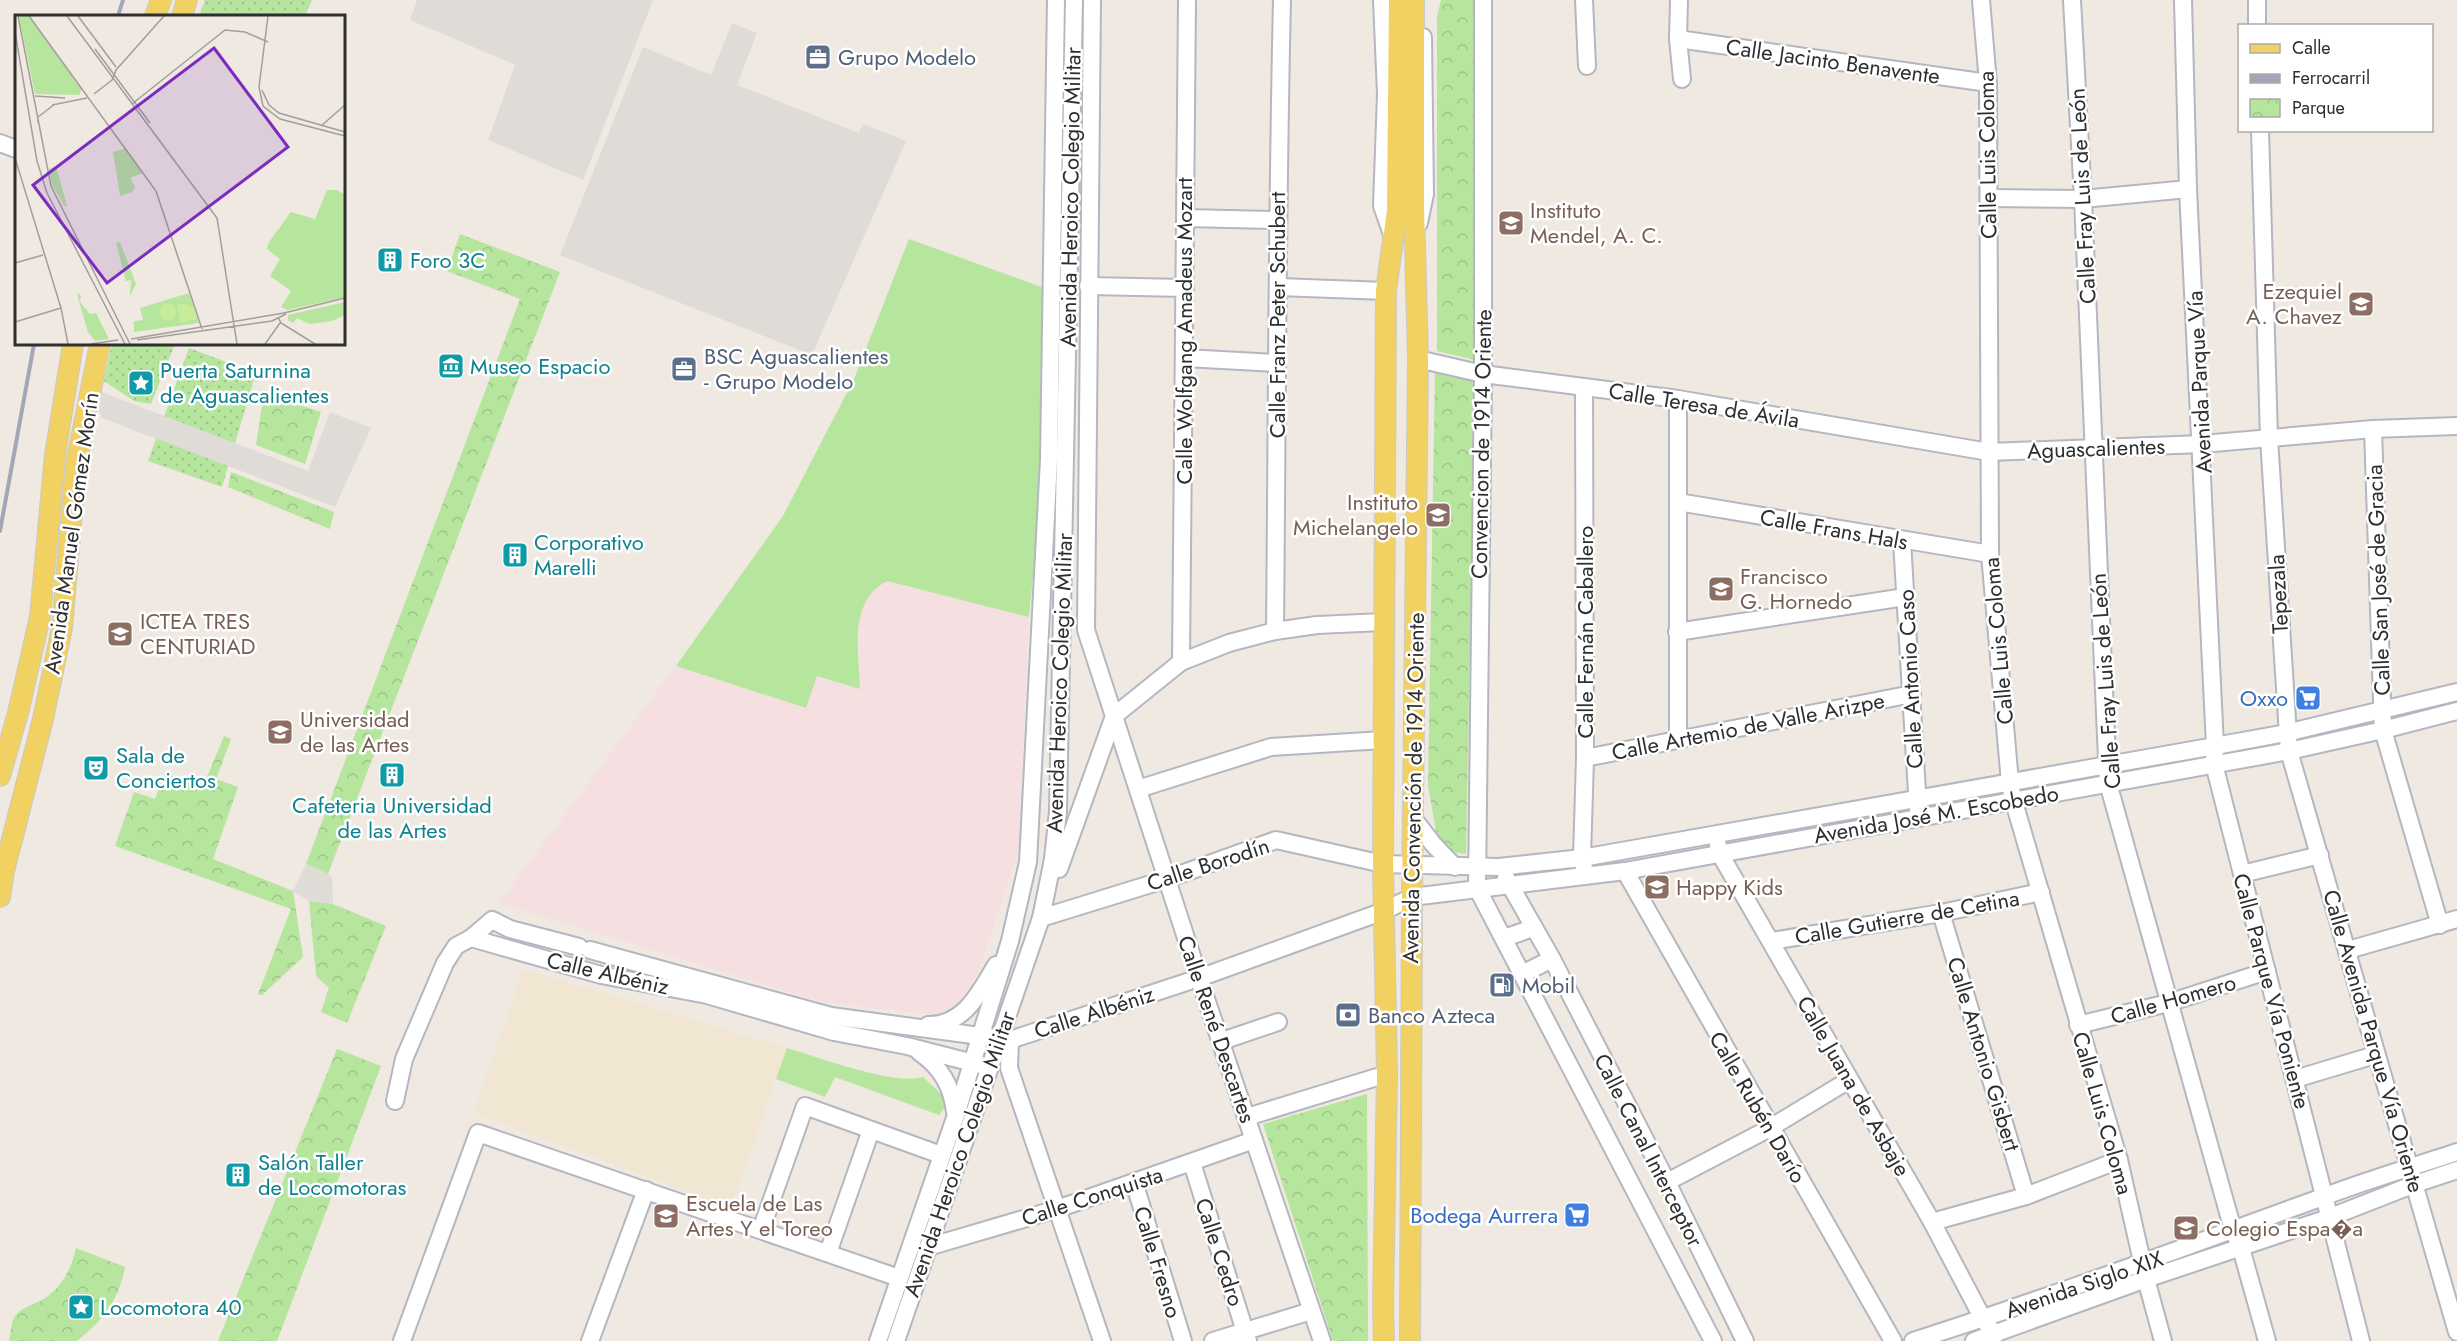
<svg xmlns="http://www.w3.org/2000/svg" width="2457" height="1341" font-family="Jost,sans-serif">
	<defs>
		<pattern id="park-crowns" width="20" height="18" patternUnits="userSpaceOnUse" patternTransform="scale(1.5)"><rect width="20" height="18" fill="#b6e59e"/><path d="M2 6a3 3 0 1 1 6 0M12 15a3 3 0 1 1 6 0" fill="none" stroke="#9dc588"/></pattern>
		<pattern id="garden-dots" width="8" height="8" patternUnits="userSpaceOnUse" patternTransform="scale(1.5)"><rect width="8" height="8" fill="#b6e59e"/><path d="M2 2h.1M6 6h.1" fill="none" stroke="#9dc588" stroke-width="1.8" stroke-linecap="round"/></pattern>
	</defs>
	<rect width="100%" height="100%" fill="#efe9e1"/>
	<!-- education -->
	<polygon fill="#f0e6d1" points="523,969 787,1048 731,1208 474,1113"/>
	<!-- medical -->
	<polygon fill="#f5dfe0" points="887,581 1029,617 1018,853 982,960 965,1002 944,1016 821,1002 499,903 676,666 806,708 816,675 860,689 859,620 862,608 870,594 876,586"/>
	<!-- grass -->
	<g fill="#b6e59e">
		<path d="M909 239 1044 288 1041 492 1029 617 887 581C848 601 859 652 860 689L817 676 806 708 676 666 783 516 854 379Z"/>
		<path d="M787 1048C818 1057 894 1086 923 1077L942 1095 945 1107 939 1115 835 1077 825 1097 776 1079Z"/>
	</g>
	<!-- park -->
	<g fill="url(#park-crowns)">
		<polygon points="1441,0 1477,0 1475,360 1437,351 1437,17"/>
		<polygon points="460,234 560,272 328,874 306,864 520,299 447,271"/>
		<polygon points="1435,371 1475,382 1466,854 1452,852 1437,836 1428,786"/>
		<polygon points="264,393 321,412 305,464 256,445"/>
		<polygon points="231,472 334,512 330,529 228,487"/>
		<polygon points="224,736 231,739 216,779 238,787 213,859 293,891 303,957 262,995 258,994 291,909 115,846 134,792 155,799 165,773 203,787"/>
		<polygon points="309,901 333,904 386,926 347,1023 321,1012 329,988 316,976"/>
		<polygon points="337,1049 381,1066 277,1341 218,1341"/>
		<polygon points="1367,1094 1368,1341 1333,1341 1263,1124"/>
		<path d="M76 1248 125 1267C118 1302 104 1319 77 1341H9C11 1334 11 1324 14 1318 21 1306 35 1305 45 1298 62 1287 72 1267 76 1248Z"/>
	</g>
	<!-- garden -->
	<g fill="url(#garden-dots)">
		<polygon points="205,0 312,0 305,16 199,16"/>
		<polygon points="112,344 175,344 151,404 134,401 104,381"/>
		<polygon points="189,348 256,373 222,487 148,461"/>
	</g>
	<!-- plaza -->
	<g fill="#dfdcd8">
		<polygon points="417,0 653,0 583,180 488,140 515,65 410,20"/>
		<polygon points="732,23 757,33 737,85 859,133 863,124 906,141 812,355 560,255 643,47 711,75"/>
		<polygon points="91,388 308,471 330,412 371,428 335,507 102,418"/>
		<polygon points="306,864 332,876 333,904 309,901 293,891"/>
	</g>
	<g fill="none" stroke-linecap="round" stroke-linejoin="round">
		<defs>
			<g id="minor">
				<polyline points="1092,0 1086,630 1199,978 1322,1341"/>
				<polyline points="1382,0 1386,94 1382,206 1393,237"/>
				<polyline points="1483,0 1483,374 1477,888 1713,1341"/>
				<polyline points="1584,0 1587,66"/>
				<polyline points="1679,0 1678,39 1682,79"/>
				<polyline points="1981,0 1988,83 1990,554 2010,783 2013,799 2119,1160 2146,1279 2163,1341"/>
				<polyline points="2072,0 2083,199 2108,783 2233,1230 2241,1248 2267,1341"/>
				<polyline points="2183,0 2188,189 2215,746 2214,764 2361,1341"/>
				<polyline points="2257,0 2257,26"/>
				<polyline points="1678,39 1988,83"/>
				<polyline points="2260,130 2269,438 2289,751 2457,1332"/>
				<polyline points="0,143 16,149"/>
				<polyline points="1989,198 2083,199 2188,189"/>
				<polyline points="1185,218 1277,220"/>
				<polyline points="1419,223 1425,194 1423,37"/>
				<polyline points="1088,286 1185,288"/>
				<polyline points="1279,287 1386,291"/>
				<polyline points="1185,358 1277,363"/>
				<polyline points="1418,359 1483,374 1678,399 1989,452 2202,444 2373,429 2457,426"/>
				<polyline points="1584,387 1585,758 1582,858 1584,868"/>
				<polyline points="2373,429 2383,730 2440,925"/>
				<polyline points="1678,502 1990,554"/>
				<polyline points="1902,541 1918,809"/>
				<path d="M1275 631C1277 420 1277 210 1282 0"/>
				<polyline points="1677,632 1905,597"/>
				<polyline points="1181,662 1187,0"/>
				<polyline points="1678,739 1678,399"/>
				<polyline points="1585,758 1912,694"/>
				<polyline points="1138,789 1271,747 1383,740"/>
				<polyline points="1413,818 1433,844 1455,867"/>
				<polyline points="1718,845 1720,854 1932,1222 1983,1319 1995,1335"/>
				<polyline points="1059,869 1114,716 1181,662 1229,643 1275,631 1317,625 1383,622"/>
				<polyline points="1625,871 1893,1341"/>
				<polyline points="2242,874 2320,855"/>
				<polyline points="1506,878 1552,959 1667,1182 1745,1341"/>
				<polyline points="1941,913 2026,1196"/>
				<polyline points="1041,918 1167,879 1276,840 1383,864 1499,867 1582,858 2215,746 2286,733 2457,692"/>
				<polyline points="471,938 601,975 707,995 834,1032 907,1046 981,1065"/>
				<polyline points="1504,938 1533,928"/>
				<polyline points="1772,941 1941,913 2041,892"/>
				<polyline points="590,950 831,1016 1010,1040 1199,978 1384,911 1412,897 1625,871 2289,751 2383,730 2457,711"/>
				<polyline points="2348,950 2457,919"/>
				<polyline points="1522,974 1552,959"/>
				<path d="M928 1025C964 1026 980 992 996 965"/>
				<polyline points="2078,1025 2168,1003 2267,971"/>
				<polyline points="1010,1040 1009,1068 1102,1341"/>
				<polyline points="1222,1041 1278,1022"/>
				<path d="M919 1052C941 1067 952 1086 955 1112"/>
				<polyline points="2295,1079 2375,1055"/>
				<polyline points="395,1101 404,1059 445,963 456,946 471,938 492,920 510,929 579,947"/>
				<polyline points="1247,1117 1387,1074"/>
				<polyline points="1192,1163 1248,1341"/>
				<polyline points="1134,1182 1183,1341"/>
				<polyline points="1667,1182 1770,1128 1849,1080"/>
				<polyline points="1932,1222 2026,1196 2119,1160"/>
				<polyline points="761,1230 805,1106 941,1155"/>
				<polyline points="928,1247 1057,1209 1254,1140"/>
				<polyline points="828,1253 871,1130"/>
				<polyline points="402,1341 478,1133 899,1278"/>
				<polyline points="590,1341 646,1190"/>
				<polyline points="878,1341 956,1115 1010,941 1028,862 1049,459 1056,0"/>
				<polyline points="896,1341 1041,918 1053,859 1058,811 1074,0"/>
				<polyline points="1213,1341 1311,1311"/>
				<path d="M1913 1341C2051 1297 2187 1246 2323 1197 2367 1180 2412 1167 2457 1152"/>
				<polyline points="1974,1341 2146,1279 2328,1218 2415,1184 2457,1170"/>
			</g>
			<g id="major">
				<polyline points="155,16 161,0"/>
				<polyline points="182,16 187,0"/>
				<polyline points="0,776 18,713 40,617 55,455 73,344"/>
				<polyline points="0,897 4,871 43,719 62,628 76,464 100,344"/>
				<polyline points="1384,1341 1383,1307 1387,1074 1383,864 1386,291 1397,211 1399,0"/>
				<polyline points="1410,1341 1412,897 1418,359 1414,208 1414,0"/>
			</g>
		</defs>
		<!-- minor casing -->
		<use href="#minor" stroke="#b4b7c1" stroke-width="20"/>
		<!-- major casing -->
		<use href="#major" stroke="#c9c9c9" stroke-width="22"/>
		<!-- minor -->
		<use href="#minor" stroke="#fff" stroke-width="16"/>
		<!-- major -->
		<use href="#major" stroke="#f2d163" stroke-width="20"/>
		<!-- rail -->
		<g stroke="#a3a6b8" stroke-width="4">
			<polyline points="118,16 123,0"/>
			<polyline points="0,531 34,344"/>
		</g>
	</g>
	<!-- icons -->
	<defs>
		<symbol id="office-square" viewBox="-11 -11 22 22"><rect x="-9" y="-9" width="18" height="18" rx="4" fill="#5c6f8a" stroke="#fff"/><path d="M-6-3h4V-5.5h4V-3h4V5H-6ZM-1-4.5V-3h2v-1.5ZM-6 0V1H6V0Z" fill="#fff"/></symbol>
		<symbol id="university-square" viewBox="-11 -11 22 22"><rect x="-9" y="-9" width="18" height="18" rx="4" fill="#8d6e63" stroke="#fff"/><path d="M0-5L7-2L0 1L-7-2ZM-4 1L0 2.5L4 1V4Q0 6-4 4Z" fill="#fff"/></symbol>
		<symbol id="building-square" viewBox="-11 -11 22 22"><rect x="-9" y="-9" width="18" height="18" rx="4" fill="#0f9aa8" stroke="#fff"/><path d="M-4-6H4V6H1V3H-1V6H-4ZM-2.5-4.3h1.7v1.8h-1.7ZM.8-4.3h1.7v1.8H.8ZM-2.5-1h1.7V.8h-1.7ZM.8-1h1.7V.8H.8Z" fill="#fff"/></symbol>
		<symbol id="school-square" viewBox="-11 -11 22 22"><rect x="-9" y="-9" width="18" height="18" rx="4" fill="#8d6e63" stroke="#fff"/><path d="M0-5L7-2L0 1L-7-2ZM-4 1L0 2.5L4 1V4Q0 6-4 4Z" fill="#fff"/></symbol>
		<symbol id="museum-square" viewBox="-11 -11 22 22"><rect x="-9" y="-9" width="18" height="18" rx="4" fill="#0f9aa8" stroke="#fff"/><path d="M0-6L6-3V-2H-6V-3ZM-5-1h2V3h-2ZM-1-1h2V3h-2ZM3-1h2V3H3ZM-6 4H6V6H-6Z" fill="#fff"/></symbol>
		<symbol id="sight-square" viewBox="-11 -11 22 22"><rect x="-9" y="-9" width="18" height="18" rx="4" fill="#0f9aa8" stroke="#fff"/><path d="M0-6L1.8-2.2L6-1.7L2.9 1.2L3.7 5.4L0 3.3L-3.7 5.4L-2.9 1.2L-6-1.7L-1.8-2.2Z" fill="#fff"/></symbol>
		<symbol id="supermarket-square" viewBox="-11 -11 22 22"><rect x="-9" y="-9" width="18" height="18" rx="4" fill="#3f7fe0" stroke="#fff"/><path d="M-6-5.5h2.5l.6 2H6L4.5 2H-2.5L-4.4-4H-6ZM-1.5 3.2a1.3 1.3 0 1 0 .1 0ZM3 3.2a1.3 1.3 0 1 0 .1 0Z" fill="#fff"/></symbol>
		<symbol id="theatre-square" viewBox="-11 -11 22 22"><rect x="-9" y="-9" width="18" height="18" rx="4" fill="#0f9aa8" stroke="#fff"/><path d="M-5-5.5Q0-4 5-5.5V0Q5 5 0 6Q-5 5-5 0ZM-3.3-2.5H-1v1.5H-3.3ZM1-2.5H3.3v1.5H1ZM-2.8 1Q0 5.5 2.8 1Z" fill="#fff"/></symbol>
		<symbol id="fuel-square" viewBox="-11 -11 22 22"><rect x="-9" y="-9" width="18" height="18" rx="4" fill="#5c6f8a" stroke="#fff"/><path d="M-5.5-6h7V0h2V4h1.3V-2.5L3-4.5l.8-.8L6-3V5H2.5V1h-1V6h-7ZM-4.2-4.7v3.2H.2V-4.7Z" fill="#fff"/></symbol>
		<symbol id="bank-square" viewBox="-11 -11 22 22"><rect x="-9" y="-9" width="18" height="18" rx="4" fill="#5c6f8a" stroke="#fff"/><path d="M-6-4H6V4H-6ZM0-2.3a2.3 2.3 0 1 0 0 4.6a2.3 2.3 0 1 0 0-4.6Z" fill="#fff"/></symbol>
	</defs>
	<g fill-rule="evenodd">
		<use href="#office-square" x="803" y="42" width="30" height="30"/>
		<use href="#university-square" x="1496" y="208" width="30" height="30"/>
		<use href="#building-square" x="375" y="245" width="30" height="30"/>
		<use href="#school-square" x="2346" y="289" width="30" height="30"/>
		<use href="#museum-square" x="436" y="351" width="30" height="30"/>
		<use href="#office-square" x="669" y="354" width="30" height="30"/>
		<use href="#sight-square" x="126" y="368" width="30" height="30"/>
		<use href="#school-square" x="1423" y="500" width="30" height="30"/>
		<use href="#building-square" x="500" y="540" width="30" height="30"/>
		<use href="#school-square" x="1706" y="574" width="30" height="30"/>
		<use href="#school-square" x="105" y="619" width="30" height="30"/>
		<use href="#supermarket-square" x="2293" y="683" width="30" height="30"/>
		<use href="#university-square" x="265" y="717" width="30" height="30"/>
		<use href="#theatre-square" x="81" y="753" width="30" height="30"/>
		<use href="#building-square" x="377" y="760" width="30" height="30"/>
		<use href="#school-square" x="1642" y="872" width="30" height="30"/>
		<use href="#fuel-square" x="1487" y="970" width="30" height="30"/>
		<use href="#bank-square" x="1333" y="1000" width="30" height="30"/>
		<use href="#building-square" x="223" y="1160" width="30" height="30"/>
		<use href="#supermarket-square" x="1562" y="1200" width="30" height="30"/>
		<use href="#school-square" x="651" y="1201" width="30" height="30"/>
		<use href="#school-square" x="2171" y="1213" width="30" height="30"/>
		<use href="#sight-square" x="66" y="1292" width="30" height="30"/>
	</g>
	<g text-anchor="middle" stroke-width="5" stroke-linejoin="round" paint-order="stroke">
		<!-- service labels -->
		<g font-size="22" fill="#4e5e75" stroke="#fff" text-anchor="start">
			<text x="838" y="65">Grupo Modelo</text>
			<text x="704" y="364">BSC Aguascalientes<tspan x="704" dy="25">- Grupo Modelo</tspan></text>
			<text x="1522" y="993">Mobil</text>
			<text x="1368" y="1023">Banco Azteca</text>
		</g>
		<!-- street labels -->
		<g font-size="22" fill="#2e2e2e" stroke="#fff">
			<text transform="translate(1833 61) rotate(8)" y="8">Calle Jacinto Benavente</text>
			<text transform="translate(1987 155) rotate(-91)" y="8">Calle Luis Coloma</text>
			<text transform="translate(2082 196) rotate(-93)" y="8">Calle Fray Luis de León</text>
			<text transform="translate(1070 197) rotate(-89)" y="8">Avenida Heroico Colegio Militar</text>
			<text transform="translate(1277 315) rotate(-90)" y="8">Calle Franz Peter Schubert</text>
			<text transform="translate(1184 331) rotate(-90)" y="8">Calle Wolfgang Amadeus Mozart</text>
			<text transform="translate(2199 382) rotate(-93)" y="8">Avenida Parque Vía</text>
			<text transform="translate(1704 405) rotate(9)" y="8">Calle Teresa de Ávila</text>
			<text transform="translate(1481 444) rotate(-89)" y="8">Convencion de 1914 Oriente</text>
			<text transform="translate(2096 448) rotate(-2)" y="8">Aguascalientes</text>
			<text transform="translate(1834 529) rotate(10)" y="8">Calle Frans Hals</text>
			<text transform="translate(71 533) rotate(-82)" y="8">Avenida Manuel Gómez Morín</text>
			<text transform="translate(2378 580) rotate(-92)" y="8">Calle San José de Gracia</text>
			<text transform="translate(2278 594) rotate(-93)" y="8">Tepezala</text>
			<text transform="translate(1585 632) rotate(-90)" y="8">Calle Fernán Caballero</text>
			<text transform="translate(1998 641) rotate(-95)" y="8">Calle Luis Coloma</text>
			<text transform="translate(1910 679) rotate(-93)" y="8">Calle Antonio Caso</text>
			<text transform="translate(2105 681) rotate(-94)" y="8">Calle Fray Luis de León</text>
			<text transform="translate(1059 683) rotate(-88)" y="8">Avenida Heroico Colegio Militar</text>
			<text transform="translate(1748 726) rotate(-11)" y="8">Calle Artemio de Valle Arizpe</text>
			<text transform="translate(1413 788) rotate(-89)" y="8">Avenida Convención de 1914 Oriente</text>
			<text transform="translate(1936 814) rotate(-10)" y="8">Avenida José M. Escobedo</text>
			<text transform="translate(1208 864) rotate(-18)" y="8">Calle Borodín</text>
			<text transform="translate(1907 917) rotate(-10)" y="8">Calle Gutierre de Cetina</text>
			<text transform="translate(608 973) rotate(13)" y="8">Calle Albéniz</text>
			<text transform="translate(2272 991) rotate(75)" y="8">Calle Parque Vía Poniente</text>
			<text transform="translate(2173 999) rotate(-16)" y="8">Calle Homero</text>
			<text transform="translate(1094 1012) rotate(-18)" y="8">Calle Albéniz</text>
			<text transform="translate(1217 1029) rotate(71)" y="8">Calle René Descartes</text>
			<text transform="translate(2374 1041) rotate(74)" y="8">Calle Avenida Parque Vía Oriente</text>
			<text transform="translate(1984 1054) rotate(73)" y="8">Calle Antonio Gisbert</text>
			<text transform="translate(1854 1086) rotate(60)" y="8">Calle Juana de Asbaje</text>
			<text transform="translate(1758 1107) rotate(60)" y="8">Calle Rubén Darío</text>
			<text transform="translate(2103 1113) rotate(74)" y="8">Calle Luis Coloma</text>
			<text transform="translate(1649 1150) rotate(63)" y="8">Calle Canal Interceptor</text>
			<text transform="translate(959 1154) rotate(-71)" y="8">Avenida Heroico Colegio Militar</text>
			<text transform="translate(1092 1196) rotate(-18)" y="8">Calle Conquista</text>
			<text transform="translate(1220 1252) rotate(72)" y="8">Calle Cedro</text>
			<text transform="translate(1158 1262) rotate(73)" y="8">Calle Fresno</text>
			<text transform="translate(2084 1284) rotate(-19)" y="8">Avenida Siglo XIX</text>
		</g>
		<!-- education labels -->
		<g font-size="22" fill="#785e54" stroke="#fff" text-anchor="start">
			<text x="1530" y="218">Instituto<tspan x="1530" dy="25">Mendel, A. C.</tspan></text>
			<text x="2342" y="299" text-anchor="end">Ezequiel<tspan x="2342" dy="25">A. Chavez</tspan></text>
			<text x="1418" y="510" text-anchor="end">Instituto<tspan x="1418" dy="25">Michelangelo</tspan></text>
			<text x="1740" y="584">Francisco<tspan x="1740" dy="25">G. Hornedo</tspan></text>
			<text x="140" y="629">ICTEA TRES<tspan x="140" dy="25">CENTURIAD</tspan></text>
			<text x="300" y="727">Universidad<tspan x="300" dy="25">de las Artes</tspan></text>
			<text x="1676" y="895">Happy Kids</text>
			<text x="686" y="1211">Escuela de Las<tspan x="686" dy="25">Artes Y el Toreo</tspan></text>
			<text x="2206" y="1236">Colegio Espa�a</text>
		</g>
		<!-- culture labels -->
		<g font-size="22" fill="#0d838f" stroke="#fff" text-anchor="start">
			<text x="410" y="268">Foro 3C</text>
			<text x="470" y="374">Museo Espacio</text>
			<text x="160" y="378">Puerta Saturnina<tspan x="160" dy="25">de Aguascalientes</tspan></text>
			<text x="534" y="550">Corporativo<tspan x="534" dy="25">Marelli</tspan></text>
			<text x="116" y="763">Sala de<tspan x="116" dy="25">Conciertos</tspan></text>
			<text x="392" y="813" text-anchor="middle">Cafeteria Universidad<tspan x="392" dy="25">de las Artes</tspan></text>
			<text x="258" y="1170">Salón Taller<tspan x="258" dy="25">de Locomotoras</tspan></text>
			<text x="100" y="1315">Locomotora 40</text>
		</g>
		<!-- shop labels -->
		<g font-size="22" fill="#366cbe" stroke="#fff" text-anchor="end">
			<text x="2288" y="706">Oxxo</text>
			<text x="1558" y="1223">Bodega Aurrera</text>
		</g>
	</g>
	<!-- overview -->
	<g transform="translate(15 15)">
		<rect width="330" height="330" fill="#efe9e1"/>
		<path d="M111 133 128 158 115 163 120 172 117 177 105 181 98 137Z" fill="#b6e59e"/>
		<path d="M4 1H13L67 74 64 80 20 79ZM312 175H322L330 180V282L273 295 266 292 276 276 255 261 265 244 252 234 254 227 276 197 300 204ZM105 227 121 269 115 281 116 265 111 266 101 228ZM62 277 66 281 65 287 75 299 81 298 94 324 80 326 73 317 63 283ZM174 278 184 308 119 317V306L128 305 125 293ZM330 287V300L317 306 295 309 282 303 278 308 273 305V300Z" fill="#b6e59e"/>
		<path d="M41 151 52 191 50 192 37 170 34 154Z" fill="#b6e59e"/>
		<path d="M145 297a8 8 0 1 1 16 0a8 8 0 1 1-16 0ZM171 289 178 292 182 304 165 308 162 290Z" fill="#c9ec9a"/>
		<path fill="none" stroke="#a29e99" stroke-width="1.5" d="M3 1 36 171 115 329M14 1 141 176 187 314M52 1 202 203 222 329M63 1 101 52M253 1 244 72 248 91 265 104 330 121M0 17 22 146 32 178 110 329M80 34 135 108M247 75 254 90 264 98 330 117M79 79 97 65 101 55 149 1M20 81 50 83M117 89 210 15 230 17 253 27M37 90 72 83M23 108V102L40 89M306 111 330 90M0 143 46 293 53 329M0 248 28 240M263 302 266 308 300 329M0 307 46 293M116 324 269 298 330 283M122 325 257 306 271 299M76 329 103 325M250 329 265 308"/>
		<path fill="#7b2cbf" fill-opacity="0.15" stroke="#7b2cbf" stroke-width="3" d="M199 33 273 132 92 268 18 170Z"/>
		<rect width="330" height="330" fill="none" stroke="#2e2e2e" stroke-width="3"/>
	</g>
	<!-- legend -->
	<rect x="2238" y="24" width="195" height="108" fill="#ffffff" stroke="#ababab" stroke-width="1.5"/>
	<rect x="2250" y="44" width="30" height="9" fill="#f2d163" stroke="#ababab" stroke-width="1.5"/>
	<text x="2292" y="54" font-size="18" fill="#2e2e2e">Calle</text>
	<rect x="2250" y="74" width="30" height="9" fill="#a3a6b8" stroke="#ababab" stroke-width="1.5"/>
	<text x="2292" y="84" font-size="18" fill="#2e2e2e">Ferrocarril</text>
	<rect x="2250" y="99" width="30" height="18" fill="url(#park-crowns)" stroke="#ababab" stroke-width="1.5"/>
	<text x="2292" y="114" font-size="18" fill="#2e2e2e">Parque</text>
</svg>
